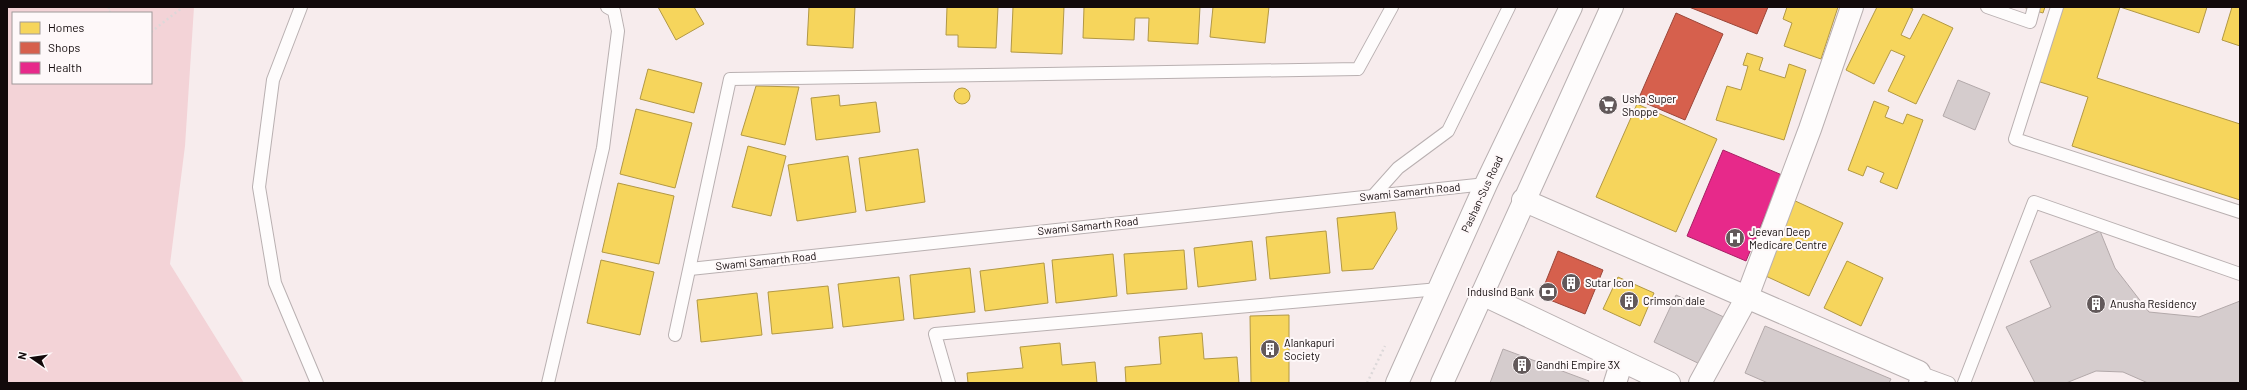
<svg xmlns="http://www.w3.org/2000/svg" width="2247" height="390" font-family="Barlow,sans-serif">
	<rect width="100%" height="100%" fill="#f7eced"/>
	<!-- green -->
	<path fill="#f3d3d7" fill-rule="evenodd" d="M7 7H194L185 146 170 264 244 383H7ZM13 13H151V83H13Z"/>
	<!-- homes -->
	<g fill="#f6d55c" stroke="#b29844">
		<polygon points="658,7 694,7 704,24 676,40"/>
		<polygon points="809,7 855,7 853,48 807,45"/>
		<polygon points="947,7 998,7 996,48 958,47 958,35 946,35"/>
		<polygon points="1013,7 1064,7 1062,54 1011,52"/>
		<polygon points="1084,7 1200,7 1198,44 1148,41 1149,18 1135,18 1134,40 1083,38"/>
		<polygon points="1213,7 1269,7 1265,43 1210,37"/>
		<polygon points="1787,7 1838,7 1821,59 1784,46 1792,23 1783,19"/>
		<polygon points="1877,7 1909,7 1913,9 1901,35 1910,39 1923,14 1953,28 1916,104 1888,91 1905,56 1891,50 1874,84 1846,70"/>
		<polygon points="2023,7 2045,7 2043,13"/>
		<polygon points="2061,7 2207,7 2199,33 2120,7 2097,78 2240,124 2240,200 2072,146 2088,97 2037,81"/>
		<polygon points="2232,7 2240,7 2240,46 2222,40"/>
		<polygon points="1747,53 1763,58 1759,70 1785,78 1789,64 1806,70 1784,140 1716,120 1727,86 1741,90 1748,66 1743,65"/>
		<polygon points="648,69 702,83 694,113 640,99"/>
		<polygon points="756,86 799,87 785,145 741,135"/>
		<circle cx="962" cy="96" r="8"/>
		<polygon points="839,95 840,106 876,102 880,132 816,140 811,98"/>
		<polygon points="1874,101 1889,107 1885,117 1903,124 1907,114 1923,120 1897,189 1880,182 1884,173 1867,166 1863,176 1848,170"/>
		<polygon points="1637,104 1717,139 1676,232 1596,197"/>
		<polygon points="636,109 692,123 675,188 620,174"/>
		<polygon points="748,146 786,156 771,216 732,207"/>
		<polygon points="918,149 925,202 866,211 859,158"/>
		<polygon points="848,156 856,212 797,221 788,165"/>
		<polygon points="618,183 674,196 659,264 602,252"/>
		<polygon points="1791,199 1843,223 1809,296 1757,272"/>
		<polygon points="1395,212 1397,229 1373,269 1342,271 1337,218"/>
		<polygon points="1326,231 1330,273 1270,279 1266,237"/>
		<polygon points="1252,241 1256,280 1198,287 1194,248"/>
		<polygon points="1184,250 1187,289 1127,294 1124,254"/>
		<polygon points="1113,254 1117,296 1056,303 1052,260"/>
		<polygon points="601,260 654,272 640,335 587,323"/>
		<polygon points="1847,261 1883,278 1861,326 1824,308"/>
		<polygon points="1044,263 1048,303 985,311 980,271"/>
		<polygon points="970,268 975,312 914,319 910,275"/>
		<polygon points="899,277 904,320 843,327 838,284"/>
		<polygon points="1618,277 1654,293 1640,326 1603,309"/>
		<polygon points="828,286 833,328 772,334 768,292"/>
		<polygon points="757,293 762,335 701,342 697,300"/>
		<polygon points="1289,315 1289,383 1251,383 1250,316"/>
		<polygon points="1202,333 1204,359 1237,357 1239,383 1126,383 1125,367 1161,364 1159,337"/>
		<polygon points="1060,343 1062,365 1095,362 1097,383 968,383 967,373 1023,368 1020,347"/>
	</g>
	<!-- shops -->
	<g fill="#d6604d" stroke="#9b4639">
		<polygon points="1689,7 1768,7 1757,34"/>
		<polygon points="1676,13 1723,34 1685,120 1638,100"/>
		<polygon points="1558,251 1603,270 1585,314 1540,296"/>
	</g>
	<!-- health -->
	<polygon fill="#e7298a" stroke="#a72064" points="1723,150 1782,175 1746,261 1687,236"/>
	<!-- building -->
	<g fill="#d5cccd" stroke="#b3a9aa">
		<polygon points="1958,80 1990,93 1975,130 1943,116"/>
		<polygon points="2100,231 2115,268 2149,312 2199,317 2240,301 2240,383 2148,383 2123,372 2096,371 2066,383 2035,383 2006,327 2051,307 2030,261"/>
		<polygon points="1676,295 1726,318 1704,366 1654,342"/>
		<polygon points="1765,326 1891,379 1889,383 1768,383 1745,373"/>
		<polygon points="1503,349 1589,381 1588,383 1490,383"/>
	</g>
	<g fill="none" stroke-linecap="round" stroke-linejoin="round">
		<defs>
			<g id="lane">
				<polyline points="301,7 273,80 259,187 275,283 317,383"/>
				<polyline points="1987,7 2030,22 2034,7"/>
				<polyline points="2057,7 2015,139 2240,212"/>
				<polyline points="1373,196 1398,168 1448,131 1509,7"/>
				<polyline points="690,269 1486,184"/>
				<polyline points="675,335 730,79 1358,69 1392,7"/>
				<polyline points="548,383 603,148 618,31 614,11 607,7"/>
				<polyline points="949,383 935,334 1439,289"/>
				<polyline points="1915,383 1919,372 1949,383"/>
				<polyline points="1964,383 2034,202 2240,274"/>
			</g>
			<g id="street">
				<polyline points="1523,200 1919,372"/>
				<polyline points="1482,294 1669,383"/>
				<polyline points="1615,383 1622,361"/>
				<polyline points="1700,383 1747,297 1810,129 1852,7"/>
			</g>
			<g id="secondary">
				<polyline points="1397,383 1486,184 1571,7"/>
				<polyline points="1442,383 1612,7"/>
			</g>
		</defs>
		<!-- lane casing -->
		<use href="#lane" stroke="#b9b0b1" stroke-width="14"/>
		<!-- street casing -->
		<use href="#street" stroke="#b9b0b1" stroke-width="24"/>
		<!-- secondary casing -->
		<use href="#secondary" stroke="#b9b0b1" stroke-width="24"/>
		<!-- path -->
		<g stroke="#dcd8d9" stroke-width="2.5" stroke-dasharray="2 3" stroke-linecap="butt">
			<polyline points="109,7 108,11 112,13"/>
			<polyline points="151,32 183,7"/>
			<polyline points="1367,383 1385,346"/>
		</g>
		<!-- lane -->
		<use href="#lane" stroke="#fefcfc" stroke-width="12"/>
		<!-- street -->
		<use href="#street" stroke="#fefcfc" stroke-width="22"/>
		<!-- secondary -->
		<use href="#secondary" stroke="#fefcfc" stroke-width="22"/>
	</g>
	<!-- icons -->
	<defs>
		<symbol id="supermarket-disc" viewBox="-11 -11 22 22"><circle r="9.5" fill="#62595a" stroke="#fef8f9"/><path d="M-6-5.5h2.5l.6 2H6L4.5 2H-2.5L-4.4-4H-6ZM-1.5 3.2a1.3 1.3 0 1 0 .1 0ZM3 3.2a1.3 1.3 0 1 0 .1 0Z" fill="#fff"/></symbol>
		<symbol id="hospital-disc" viewBox="-11 -11 22 22"><circle r="9.5" fill="#62595a" stroke="#fef8f9"/><path d="M-5-5h3v3.5h4V-5h3V5h-3V1.5h-4V5h-3Z" fill="#fff"/></symbol>
		<symbol id="building-disc" viewBox="-11 -11 22 22"><circle r="9.5" fill="#62595a" stroke="#fef8f9"/><path d="M-4-6H4V6H1V3H-1V6H-4ZM-2.5-4.3h1.7v1.8h-1.7ZM.8-4.3h1.7v1.8H.8ZM-2.5-1h1.7V.8h-1.7ZM.8-1h1.7V.8H.8Z" fill="#fff"/></symbol>
		<symbol id="bank-disc" viewBox="-11 -11 22 22"><circle r="9.5" fill="#62595a" stroke="#fef8f9"/><path d="M-6-4H6V4H-6ZM0-2.3a2.3 2.3 0 1 0 0 4.6a2.3 2.3 0 1 0 0-4.6Z" fill="#fff"/></symbol>
	</defs>
	<g fill-rule="evenodd">
		<use href="#supermarket-disc" x="1597" y="94" width="22" height="22"/>
		<use href="#hospital-disc" x="1724" y="227" width="22" height="22"/>
		<use href="#building-disc" x="1560" y="272" width="22" height="22"/>
		<use href="#bank-disc" x="1537" y="281" width="22" height="22"/>
		<use href="#building-disc" x="1618" y="290" width="22" height="22"/>
		<use href="#building-disc" x="2085" y="293" width="22" height="22"/>
		<use href="#building-disc" x="1259" y="338" width="22" height="22"/>
		<use href="#building-disc" x="1511" y="354" width="22" height="22"/>
	</g>
	<g text-anchor="middle" stroke-width="4" stroke-linejoin="round" paint-order="stroke">
		<!-- poi labels -->
		<g font-size="11" fill="#120a0b" stroke="#fef8f9" text-anchor="start">
			<text x="1622" y="103">Usha Super<tspan x="1622" dy="13">Shoppe</tspan></text>
			<text x="1749" y="236">Jeevan Deep<tspan x="1749" dy="13">Medicare Centre</tspan></text>
			<text x="1585" y="287">Sutar Icon</text>
			<text x="1534" y="296" text-anchor="end">IndusInd Bank</text>
			<text x="1643" y="305">Crimson dale</text>
			<text x="2110" y="308">Anusha Residency</text>
			<text x="1284" y="347">Alankapuri<tspan x="1284" dy="13">Society</tspan></text>
			<text x="1536" y="369">Gandhi Empire 3X</text>
		</g>
		<!-- street labels -->
		<g font-size="11" fill="#120a0b" stroke="#fef8f9">
			<text transform="translate(1410 192) rotate(-6)" y="4">Swami Samarth Road</text>
			<text transform="translate(1482 194) rotate(-65)" y="4">Pashan-Sus Road</text>
			<text transform="translate(1088 226) rotate(-6)" y="4">Swami Samarth Road</text>
			<text transform="translate(766 261) rotate(-6)" y="4">Swami Samarth Road</text>
		</g>
	</g>
	<!-- border -->
	<rect width="2247" height="390" fill="none" stroke="#120a0b" stroke-width="16"/>
	<!-- legend -->
	<rect x="12" y="12" width="140" height="72" fill="#fef8f9" stroke="#a0999a"/>
	<rect x="20" y="22" width="20" height="12" fill="#f6d55c" stroke="#a0999a"/>
	<text x="48" y="32" font-size="12" fill="#120a0b">Homes</text>
	<rect x="20" y="42" width="20" height="12" fill="#d6604d" stroke="#a0999a"/>
	<text x="48" y="52" font-size="12" fill="#120a0b">Shops</text>
	<rect x="20" y="62" width="20" height="12" fill="#e7298a" stroke="#a0999a"/>
	<text x="48" y="72" font-size="12" fill="#120a0b">Health</text>
	<!-- north arrow -->
	<g transform="translate(32 358) rotate(283)" stroke="#fef8f9" stroke-width="3" paint-order="stroke">
	<path d="M0-3L7 15L0 10L-7 15Z" fill="#120a0b"/>
	<text y="-6" font-size="11" font-weight="bold" text-anchor="middle" fill="#120a0b">N</text>
	</g>
</svg>
